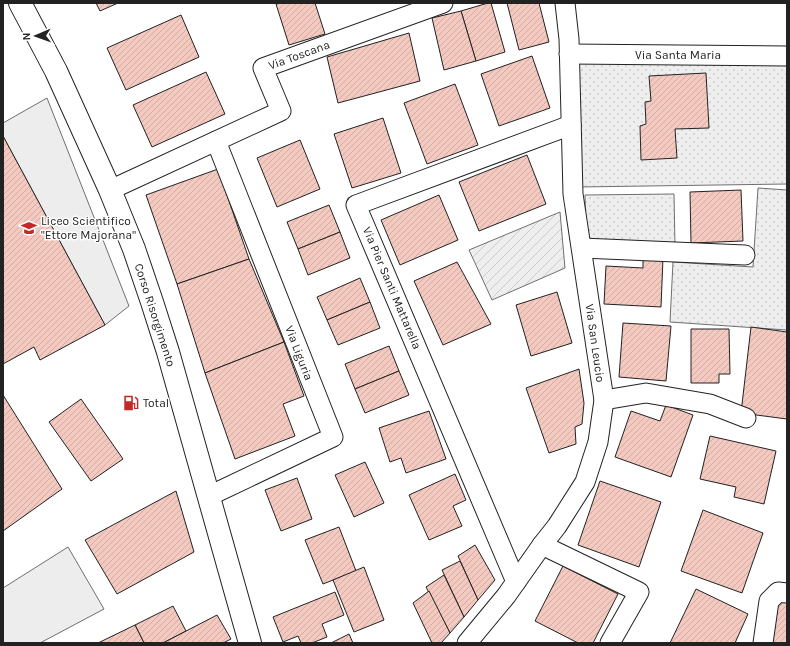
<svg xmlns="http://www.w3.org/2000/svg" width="790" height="646" font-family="Karla,sans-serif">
	<defs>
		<pattern id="grass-dots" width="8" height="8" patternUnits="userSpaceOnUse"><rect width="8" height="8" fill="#eee"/><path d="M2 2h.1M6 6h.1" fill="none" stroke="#ccc" stroke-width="1.8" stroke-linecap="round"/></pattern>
		<pattern id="garden-furrows" width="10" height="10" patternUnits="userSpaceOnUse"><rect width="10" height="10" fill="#eee"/><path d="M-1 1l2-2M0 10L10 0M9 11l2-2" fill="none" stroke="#ccc"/></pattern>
		<pattern id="building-hatch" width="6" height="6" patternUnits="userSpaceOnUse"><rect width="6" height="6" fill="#f3c9c0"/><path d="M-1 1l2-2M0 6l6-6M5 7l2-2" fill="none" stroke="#d0aca5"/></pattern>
	</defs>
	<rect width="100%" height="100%" fill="#fff"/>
	<!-- grass -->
	<g fill="url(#grass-dots)" stroke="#6f6f6f">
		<polygon points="787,58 787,184 578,187 577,60"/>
		<polygon points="758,188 787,190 787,330 670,322 673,262 753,267"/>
		<polygon points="674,194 675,247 586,241 585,195"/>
	</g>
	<!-- garden -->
	<polygon fill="url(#garden-furrows)" stroke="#6f6f6f" points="560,212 565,268 492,300 469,250"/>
	<!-- parking -->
	<g fill="#ededed" stroke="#6f6f6f">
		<polygon points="47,98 129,306 105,325 3,136 3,123"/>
		<polygon points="68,547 104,609 40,643 3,643 3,588"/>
	</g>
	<!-- building -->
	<g fill="url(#building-hatch)" stroke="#222">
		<polygon points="96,3 118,3 100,11"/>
		<polygon points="281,3 315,3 325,34 289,45 276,4"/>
		<polygon points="488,3 491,3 505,52 476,61 461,11"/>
		<polygon points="507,3 539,3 549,42 519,50"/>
		<polygon points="461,11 476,61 444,70 432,18"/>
		<polygon points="181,15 199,57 126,90 107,48"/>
		<polygon points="409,33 420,81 338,103 327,57"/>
		<polygon points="532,56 550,108 499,126 481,74"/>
		<polygon points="206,72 225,114 152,147 133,105"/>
		<polygon points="706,73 709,128 675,129 677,158 641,160 640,126 646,124 645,102 651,101 649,76"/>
		<polygon points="455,84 478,145 427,164 404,103"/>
		<polygon points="383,118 401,173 352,188 334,134"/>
		<polygon points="3,136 105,325 40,360 34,347 3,364"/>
		<polygon points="300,140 320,189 277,207 257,158"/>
		<polygon points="527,155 546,204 479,231 459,182"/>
		<polygon points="218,169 249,259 177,284 146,195"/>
		<polygon points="741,190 743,241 691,243 690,192"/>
		<polygon points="439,195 458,240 400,265 381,220"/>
		<polygon points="329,205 340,232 298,249 287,222"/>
		<polygon points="340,232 350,258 308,275 298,249"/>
		<polygon points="643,258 663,258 661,307 604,304 606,266 643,268"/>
		<polygon points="249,259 284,342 205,373 177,284"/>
		<polygon points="457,262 491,324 443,345 414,281"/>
		<polygon points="360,278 370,302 327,320 317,297"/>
		<polygon points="557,292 572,343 531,356 516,305"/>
		<polygon points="370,302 380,328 338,345 327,320"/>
		<polygon points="623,323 671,326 666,381 619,377"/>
		<polygon points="751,327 787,332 787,419 741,413"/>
		<polygon points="691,329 729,329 730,374 719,374 719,383 691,383"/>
		<polygon points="284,342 304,396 283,404 295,436 235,459 205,373"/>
		<polygon points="389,346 399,371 355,389 345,364"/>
		<polygon points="579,369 584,403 582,424 575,427 576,444 549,453 526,388"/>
		<polygon points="399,371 409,395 365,413 355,389"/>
		<polygon points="3,395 62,489 3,531"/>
		<polygon points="81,399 123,459 91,481 49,422"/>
		<polygon points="666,405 693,415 671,477 615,457 631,411 660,421"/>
		<polygon points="429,411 446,459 406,473 401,458 390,462 379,428"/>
		<polygon points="710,436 776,451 764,504 734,497 736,487 700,479"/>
		<polygon points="365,462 384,503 354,517 335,475"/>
		<polygon points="455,474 466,500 453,506 462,526 429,540 409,495"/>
		<polygon points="297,478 312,519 281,531 265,490"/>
		<polygon points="600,481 661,502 639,567 578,545"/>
		<polygon points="176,491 194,552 117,594 85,540"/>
		<polygon points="703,510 763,533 742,593 681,571"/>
		<polygon points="339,527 356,571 323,584 305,540"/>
		<polygon points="475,545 495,580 478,600 458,556"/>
		<polygon points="460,561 478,600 464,617 442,570"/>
		<polygon points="563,566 618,594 593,643 578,643 535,621"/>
		<polygon points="364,567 384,620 354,632 333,580"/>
		<polygon points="444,575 464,617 450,633 426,587"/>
		<polygon points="696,589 748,614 735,643 670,643"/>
		<polygon points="429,591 450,633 441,643 432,643 413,603"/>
		<polygon points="335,592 344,615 322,624 327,637 312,643 301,643 298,636 283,642 273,617"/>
		<polygon points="778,599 787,602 787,643 767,643"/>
		<polygon points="173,606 186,631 163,643 144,643 135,625"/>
		<polygon points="217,615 231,639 223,643 163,643"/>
		<polygon points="135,625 144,643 98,643"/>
		<polygon points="349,634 353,643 331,643"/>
	</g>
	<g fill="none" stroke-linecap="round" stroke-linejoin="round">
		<defs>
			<g id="street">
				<polyline points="569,54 787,56"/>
				<polyline points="110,190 281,111 263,68 443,3"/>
				<polyline points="582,248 745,255"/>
				<polyline points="604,400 646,393 710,404 746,418"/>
				<polyline points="209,496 333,437 216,141"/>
				<polyline points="542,545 639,592 610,643"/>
				<polyline points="516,582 356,205 571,125"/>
				<polyline points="467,643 506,596 542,545 557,526 585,482 598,442 604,400 573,194 569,39 565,3"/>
				<polyline points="763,643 769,601 778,592 787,593"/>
			</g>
			<polyline id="secondary" points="20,3 56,71 110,190 134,249 152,302 168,352 250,643"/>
		</defs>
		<!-- street casing -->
		<use href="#street" stroke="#222" stroke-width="21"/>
		<!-- secondary casing -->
		<use href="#secondary" stroke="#222" stroke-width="24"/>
		<!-- street -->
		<use href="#street" stroke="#fff" stroke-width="19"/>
		<!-- secondary -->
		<use href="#secondary" stroke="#fff" stroke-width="22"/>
	</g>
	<!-- icons -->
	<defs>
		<symbol id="school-bare" viewBox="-9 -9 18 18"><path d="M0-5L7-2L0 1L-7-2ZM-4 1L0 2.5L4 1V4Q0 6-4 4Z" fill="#c62828" stroke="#fff" stroke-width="2.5" paint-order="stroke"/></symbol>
		<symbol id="fuel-bare" viewBox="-9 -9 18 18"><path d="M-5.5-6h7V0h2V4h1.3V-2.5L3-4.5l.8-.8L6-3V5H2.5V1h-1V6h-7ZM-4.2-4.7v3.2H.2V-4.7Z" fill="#c62828" stroke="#fff" stroke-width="2.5" paint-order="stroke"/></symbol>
	</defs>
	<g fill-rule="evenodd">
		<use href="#school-bare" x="18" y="217" width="22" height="22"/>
		<use href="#fuel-bare" x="120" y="392" width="22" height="22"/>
	</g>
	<g text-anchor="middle" stroke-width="3" stroke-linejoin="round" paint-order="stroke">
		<!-- street labels -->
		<g font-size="12" fill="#222" stroke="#fff">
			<text transform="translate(299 55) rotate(-20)" y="4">Via Toscana</text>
			<text x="678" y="59">Via Santa Maria</text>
			<text transform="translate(392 288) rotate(67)" y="4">Via Pier Santi Mattarella</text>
			<text transform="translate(155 315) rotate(72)" y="4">Corso Risorgimento</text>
			<text transform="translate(595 343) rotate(82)" y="4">Via San Leucio</text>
			<text transform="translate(299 353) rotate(69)" y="4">Via Liguria</text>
		</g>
		<!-- poi labels -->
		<g font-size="12" fill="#222" stroke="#fff" text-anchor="start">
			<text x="41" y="225">Liceo Scientifico<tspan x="41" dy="14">"Ettore Majorana"</tspan></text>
			<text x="143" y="407">Total</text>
		</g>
	</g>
	<!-- border -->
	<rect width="790" height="646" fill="none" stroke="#222222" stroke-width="8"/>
	<!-- north arrow -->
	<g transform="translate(36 36) rotate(268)" stroke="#ffffff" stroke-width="3" paint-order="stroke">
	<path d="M0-3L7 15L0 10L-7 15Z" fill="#222222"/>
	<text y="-6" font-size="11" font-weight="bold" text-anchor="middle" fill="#222222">N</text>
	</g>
</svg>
